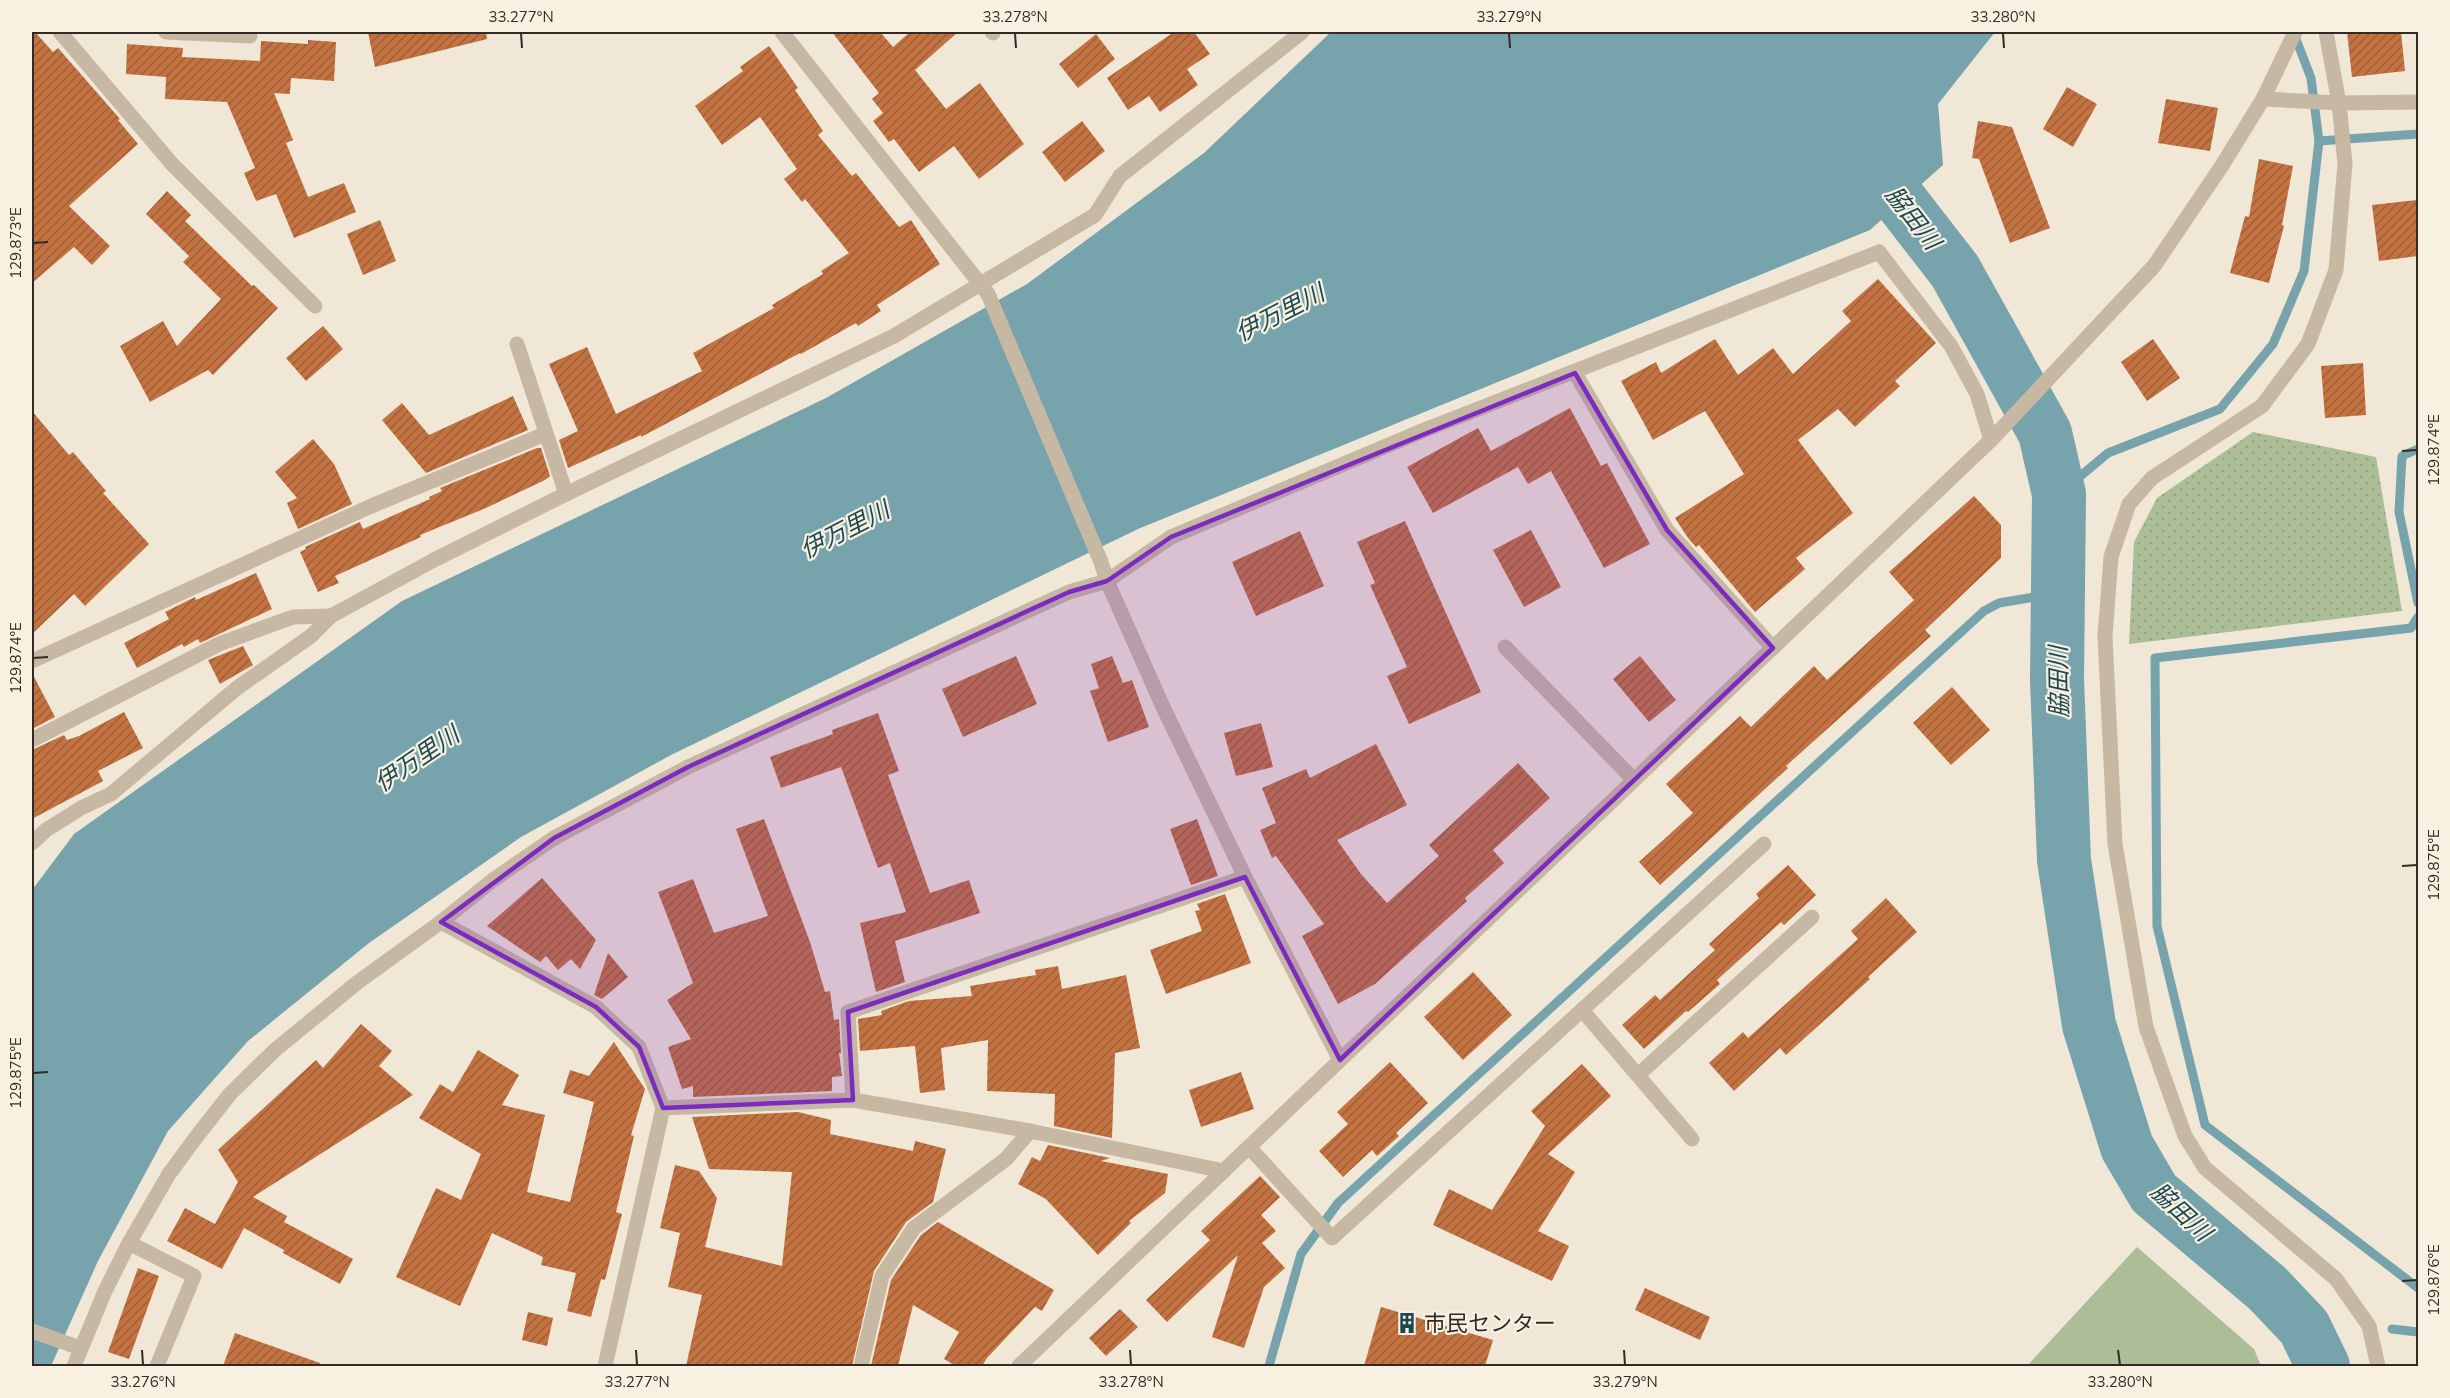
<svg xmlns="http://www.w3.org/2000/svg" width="2450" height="1398" font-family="Mulish,'Noto Sans JP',sans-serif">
	<defs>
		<pattern id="grass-dots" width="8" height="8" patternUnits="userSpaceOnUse" patternTransform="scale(1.5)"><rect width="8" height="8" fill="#acbe97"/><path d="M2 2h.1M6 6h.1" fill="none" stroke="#94a382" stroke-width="1.8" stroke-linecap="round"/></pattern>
		<pattern id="building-hatch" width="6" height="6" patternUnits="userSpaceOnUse" patternTransform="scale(1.5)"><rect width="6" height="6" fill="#c37241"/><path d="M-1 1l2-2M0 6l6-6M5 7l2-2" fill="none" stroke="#9f5e36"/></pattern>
	</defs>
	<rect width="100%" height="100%" fill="#f0e7d7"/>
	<!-- grass -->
	<polygon fill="url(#grass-dots)" points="2253,432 2376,457 2402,611 2129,644 2134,542 2157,498"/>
	<!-- park -->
	<polygon fill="#acbe97" points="2137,1247 2254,1349 2261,1366 2027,1366"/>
	<!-- water -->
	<polygon fill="#76a3ac" points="1331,32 1995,32 1938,104 1943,165 1870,230 1138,529 671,755 521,837 369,943 248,1041 168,1131 98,1261 51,1366 32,1366 32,890 74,834 402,601 826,398 1027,284 1204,153"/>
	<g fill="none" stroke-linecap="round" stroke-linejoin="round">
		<!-- stream -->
		<g stroke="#76a3ac" stroke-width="9">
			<polyline points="2319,141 2418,134"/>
			<polyline points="2418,449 2402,456 2399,512 2418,603"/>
			<polyline points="2059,494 2108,453 2220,409 2273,344 2304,271 2319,141 2311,78 2294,34"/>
			<polyline points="2418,617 2411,628 2155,658 2157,926 2205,1125 2418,1288"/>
			<polyline points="2392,1329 2418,1332"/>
			<polyline points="1269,1366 1301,1254 1338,1203 1984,611 1999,603 2058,593"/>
		</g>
		<!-- river -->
		<polyline stroke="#76a3ac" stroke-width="54" points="1848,152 1879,173 1955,271 2045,433 2059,494 2057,679 2064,860 2089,1025 2127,1147 2154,1193 2267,1288 2304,1327 2323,1366"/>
	</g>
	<!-- building -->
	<g fill="url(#building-hatch)">
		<polygon points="32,32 35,32 53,52 58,48 120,119 118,120 138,144 69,206 110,246 92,265 74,247 32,283"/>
		<polygon points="368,32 486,32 487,39 375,67"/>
		<polygon points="832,32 880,32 893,47 910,32 958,32 915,70 946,109 980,83 1024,144 979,179 954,146 919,172 894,139 889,142 873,121 883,113 872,99 879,93"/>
		<polygon points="1174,32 1194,32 1210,54 1187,69 1198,85 1160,112 1149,96 1128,110 1107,78"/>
		<polygon points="2347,32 2401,32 2405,71 2352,77"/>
		<polygon points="1096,34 1115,59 1078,88 1059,64"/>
		<polygon points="308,40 336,42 334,81 291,78 290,94 274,93 293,140 286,143 308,197 344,183 356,212 294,238 276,194 256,201 244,173 255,168 227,102 165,99 166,77 126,74 127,44 183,48 182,57 260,61 261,41 308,44"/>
		<polygon points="769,46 798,88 795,90 823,131 818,135 852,176 856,173 899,227 911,220 940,264 877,305 881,311 858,326 856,323 801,354 800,353 641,437 641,435 568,468 559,440 578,431 549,364 587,347 616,414 702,371 693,353 774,308 772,305 823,274 821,271 849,253 805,199 802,202 784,179 797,169 760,117 722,145 695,106 743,71 740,67"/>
		<polygon points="2067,87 2097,104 2073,147 2043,129"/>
		<polygon points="2166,99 2218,108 2210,151 2158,143"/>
		<polygon points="1082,121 1105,151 1065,182 1042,152"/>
		<polygon points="1978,121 2012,127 2050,228 2010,243 1979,159 1972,158"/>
		<polygon points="2259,159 2293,166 2282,225 2284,226 2269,283 2230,273 2245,216 2249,217"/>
		<polygon points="167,191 191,215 185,221 252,286 254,285 278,308 213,375 208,370 150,402 120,346 163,321 177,346 221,299 183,262 189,256 146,214"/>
		<polygon points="2417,200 2418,256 2379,261 2372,205"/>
		<polygon points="380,220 396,261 363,275 347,234"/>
		<polygon points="1878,279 1936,343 1895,381 1900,386 1855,427 1838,409 1798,440 1853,513 1796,558 1805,569 1755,612 1699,545 1696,547 1688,538 1675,518 1744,474 1705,411 1653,440 1621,381 1656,362 1661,373 1715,339 1738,375 1773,348 1793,374 1851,321 1842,311"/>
		<polygon points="323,326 343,349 306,381 286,358"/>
		<polygon points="2153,339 2180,378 2147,401 2121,362"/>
		<polygon points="2363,363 2366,415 2325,418 2321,366"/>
		<polygon points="513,396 528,430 426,473 382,420 402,403 429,435"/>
		<polygon points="1570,408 1601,466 1607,463 1650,544 1604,568 1551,471 1528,484 1518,467 1433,513 1407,467 1478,428 1491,451"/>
		<polygon points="32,411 69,455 73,452 106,491 103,493 149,544 85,606 74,594 32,634"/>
		<polygon points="313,439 334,464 352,504 298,529 287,503 297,498 275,472"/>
		<polygon points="537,448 541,448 550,476 545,480 486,508 420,535 421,537 335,576 339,583 318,592 300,552 306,549 305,547 360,522 363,529 430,499 429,497 442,491 440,488"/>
		<polygon points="1974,496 2001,525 2001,558 1925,630 1931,636 1786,766 1788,768 1660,885 1639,862 1693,813 1666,784 1740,716 1751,727 1814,666 1827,680 1914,600 1889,572"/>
		<polygon points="1405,521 1481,692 1409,724 1387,676 1407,667 1370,585 1375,583 1357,542"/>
		<polygon points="1531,530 1561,587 1524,607 1493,550"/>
		<polygon points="1300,531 1324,586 1256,616 1232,562"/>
		<polygon points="256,573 272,609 200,643 198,639 184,647 182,644 137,668 124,643 169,619 165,612 195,597 196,600"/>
		<polygon points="243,646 253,665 220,684 208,660"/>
		<polygon points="1016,656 1037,704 963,737 942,689"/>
		<polygon points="1112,656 1123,683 1132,680 1149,727 1108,742 1090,691 1099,688 1091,664"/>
		<polygon points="1640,656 1676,700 1649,722 1613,679"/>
		<polygon points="32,673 55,717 32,729"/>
		<polygon points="1952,687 1990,730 1951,765 1913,723"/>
		<polygon points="124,712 143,748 98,771 103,781 32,819 32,750 64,735 67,740 79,736"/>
		<polygon points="878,713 899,771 888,775 930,893 969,880 980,913 895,941 905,982 876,992 860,923 906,912 890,863 878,868 841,767 781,788 770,757 833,734 832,730"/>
		<polygon points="1261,723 1273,767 1236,776 1224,733"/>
		<polygon points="1376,744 1407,805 1337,840 1361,874 1387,903 1439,856 1429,845 1518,763 1550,798 1493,850 1504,863 1465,898 1467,901 1375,984 1338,1004 1302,936 1324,924 1276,856 1272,858 1260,830 1276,823 1262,788 1306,769 1310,778"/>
		<polygon points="764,819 810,942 825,992 830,991 834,1020 839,1019 841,1053 839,1053 842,1076 832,1077 832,1091 693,1097 693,1086 682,1089 668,1047 691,1039 667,1000 693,983 658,892 693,879 714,933 768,916 736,829"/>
		<polygon points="1197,819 1218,876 1191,885 1170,829"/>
		<polygon points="1788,865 1816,895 1784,925 1781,922 1717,980 1720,984 1688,1012 1686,1011 1644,1049 1622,1025 1655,995 1660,1000 1715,950 1709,944 1759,898 1756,894"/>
		<polygon points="542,878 596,940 580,969 571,959 558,970 546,956 540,962 487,926"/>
		<polygon points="1225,894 1251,963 1166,994 1150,950 1202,931 1195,911 1200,910 1197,904"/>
		<polygon points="1886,898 1917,932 1868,977 1870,979 1786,1055 1780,1048 1734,1091 1709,1063 1743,1032 1748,1038 1858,939 1851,931"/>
		<polygon points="608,953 628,977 602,999 594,995"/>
		<polygon points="1058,966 1062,989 1126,975 1140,1048 1115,1053 1112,1138 1054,1126 1055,1094 987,1091 988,1040 941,1048 945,1090 920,1093 915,1046 860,1051 858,1019 882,1015 881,1011 909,1001 972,996 970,986 1036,975 1035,970"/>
		<polygon points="1473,972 1512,1015 1463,1060 1424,1017"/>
		<polygon points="361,1024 392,1051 379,1066 413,1095 253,1197 287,1216 284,1222 353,1259 340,1284 283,1253 284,1250 244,1228 222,1269 167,1241 185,1208 215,1224 238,1182 218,1150 316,1060 323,1068"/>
		<polygon points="614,1042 645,1089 631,1135 634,1136 616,1212 622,1214 616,1237 605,1280 601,1279 591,1317 567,1311 576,1273 541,1265 543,1257 492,1233 460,1306 396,1277 436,1188 461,1200 481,1154 419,1118 440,1084 453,1092 478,1050 519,1075 502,1105 545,1115 527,1192 570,1202 594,1102 563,1093 570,1070 589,1076"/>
		<polygon points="1390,1062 1428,1103 1396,1133 1399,1136 1377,1156 1372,1150 1343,1177 1319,1151 1348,1124 1337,1112"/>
		<polygon points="1582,1064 1611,1096 1548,1154 1575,1172 1538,1231 1569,1246 1552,1281 1433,1225 1449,1189 1492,1210 1545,1126 1531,1111"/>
		<polygon points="1241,1072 1254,1109 1201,1127 1189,1090"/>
		<polygon points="798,1112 831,1120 830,1134 913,1151 915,1141 946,1149 933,1202 906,1222 874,1271 852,1366 686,1366 702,1295 668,1287 680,1233 660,1228 675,1165 699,1171 717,1198 705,1247 782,1266 792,1172 709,1169 692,1117"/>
		<polygon points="1048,1145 1110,1158 1101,1161 1168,1174 1165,1193 1129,1221 1131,1223 1098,1255 1046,1199 1018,1184 1032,1157 1040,1161"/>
		<polygon points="1260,1176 1280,1197 1261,1215 1276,1231 1262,1243 1285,1268 1264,1287 1244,1348 1212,1337 1238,1255 1167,1322 1146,1300 1210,1240 1201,1231"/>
		<polygon points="938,1222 1054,1290 1042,1311 1035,1307 987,1358 982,1366 956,1366 944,1359 959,1332 913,1305 898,1366 871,1366 891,1280 921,1235"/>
		<polygon points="138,1268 159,1276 129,1359 108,1352"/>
		<polygon points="1645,1288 1710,1317 1700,1340 1635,1310"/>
		<polygon points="1381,1307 1493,1340 1485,1366 1364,1366"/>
		<polygon points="1120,1309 1138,1327 1106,1356 1089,1338"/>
		<polygon points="528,1312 553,1318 547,1346 522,1340"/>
		<polygon points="235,1333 320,1363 319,1366 223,1366"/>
	</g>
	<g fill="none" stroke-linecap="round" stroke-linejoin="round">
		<!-- minor -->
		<g stroke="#c7b8a3" stroke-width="15">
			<polyline points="60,32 172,164 315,306"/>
			<polyline points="166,32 250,36"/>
			<polyline points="782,32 988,294 1101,562 1107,581 1163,707 1245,877 1340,1060"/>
			<polyline points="992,32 993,33"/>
			<polyline points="2326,32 2339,103 2345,164 2336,270 2308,344 2262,406 2152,478 2129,504 2111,557 2105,636 2115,844 2146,1027 2185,1136 2205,1168 2336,1279 2369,1326 2378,1366"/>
			<polyline points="2263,99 2339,103 2418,102"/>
			<polyline points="517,344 566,494"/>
			<polyline points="1575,373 1667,530 1773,648"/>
			<polyline points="1505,647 1634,780"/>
			<polyline points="32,661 369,507 545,434"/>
			<polyline points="32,740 219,644 293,617 331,616"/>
			<polyline points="32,843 46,830 81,808 111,794 237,688 311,636 331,616 434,560 566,494 894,336 1095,215 1120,176 1302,32"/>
			<polyline points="441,922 596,1007 639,1047 663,1108"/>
			<polyline points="1582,1010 1692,1139"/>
			<polyline points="1638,1075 1812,917"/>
			<polyline points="853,1100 848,1012 1245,877"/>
			<polyline points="1249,1147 1332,1238 1764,844"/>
			<polyline points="129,1243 194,1276 157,1366"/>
			<polyline points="32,1331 80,1348"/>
			<polyline points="74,1366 105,1291 129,1243 169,1174 197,1136 230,1094 275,1050 358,982 441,922 493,880 554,838 688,767 1069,592 1107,581 1171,537 1422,431 1879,252 1951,346 1977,394 1991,440"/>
			<polyline points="605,1366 663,1108 853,1100 1030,1131 1224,1171"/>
			<polyline points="861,1366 882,1276 914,1228 1006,1159 1030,1131"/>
		</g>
		<!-- tertiary -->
		<polyline stroke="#c7b8a3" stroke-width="15" points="1019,1366 1991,440 2154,266 2221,167 2263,99 2295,32"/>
	</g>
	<!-- marked area -->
	<path fill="#7b2cbf" fill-opacity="0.2" stroke="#7b2cbf" stroke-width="4.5" stroke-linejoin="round" d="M1575 373 1667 530 1773 648 1340 1060 1245 877 848 1012 853 1100 663 1108 639 1047 596 1007 441 922 554 838 688 767 1069 592 1107 581 1171 537Z"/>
	<!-- ticks -->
	<path fill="none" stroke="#322b25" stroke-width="2" d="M521 33 522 48M1015 33 1016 48M1509 33 1510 48M2003 33 2004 48M33 243 48 242M2402 451 2417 450M33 658 48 657M2402 866 2417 865M33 1073 48 1072M2402 1281 2417 1280M142 1350 143 1365M636 1350 637 1365M1130 1350 1131 1365M1624 1350 1625 1365M2118 1350 2120 1365"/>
	<!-- icons -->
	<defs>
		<symbol id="building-bare" viewBox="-9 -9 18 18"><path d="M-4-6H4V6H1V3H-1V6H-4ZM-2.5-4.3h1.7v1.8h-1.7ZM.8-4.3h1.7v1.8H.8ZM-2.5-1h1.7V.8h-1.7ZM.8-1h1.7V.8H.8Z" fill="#1c4852" stroke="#f8f1e2" stroke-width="2.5" paint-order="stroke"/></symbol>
	</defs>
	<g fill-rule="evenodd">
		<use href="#building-bare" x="1392" y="1308" width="30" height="30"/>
	</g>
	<g text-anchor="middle" stroke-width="4.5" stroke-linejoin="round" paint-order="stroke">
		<!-- poi labels -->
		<g font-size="22" fill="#322b25" stroke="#f8f1e2" text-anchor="start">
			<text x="1424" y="1331">市民センター</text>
		</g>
		<!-- water labels -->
		<g font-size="24" font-style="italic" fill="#1c4852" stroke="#f8f1e2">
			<text transform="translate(1913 218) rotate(52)" y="8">脇田川</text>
			<text transform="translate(1280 313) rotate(-27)" y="8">伊万里川</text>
			<text transform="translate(845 530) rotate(-27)" y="8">伊万里川</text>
			<text transform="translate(2059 682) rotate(-91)" y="8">脇田川</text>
			<text transform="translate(417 759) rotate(-34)" y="8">伊万里川</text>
			<text transform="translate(2181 1212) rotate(43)" y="8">脇田川</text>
		</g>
	</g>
	<!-- border -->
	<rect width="2450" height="1398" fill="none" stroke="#f8f1e2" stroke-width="66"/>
	<rect x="33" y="33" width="2384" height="1332" fill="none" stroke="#322b25" stroke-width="2"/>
	<g font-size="15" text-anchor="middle" fill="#322b25">
		<text x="521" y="22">33.277°N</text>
		<text x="1015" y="22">33.278°N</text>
		<text x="1509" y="22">33.279°N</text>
		<text x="2003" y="22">33.280°N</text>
		<text transform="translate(16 243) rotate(-90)" y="5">129.873°E</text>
		<text transform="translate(2434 450) rotate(-90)" y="5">129.874°E</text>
		<text transform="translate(16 658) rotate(-90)" y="5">129.874°E</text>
		<text transform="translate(2434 865) rotate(-90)" y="5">129.875°E</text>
		<text transform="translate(16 1073) rotate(-90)" y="5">129.875°E</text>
		<text transform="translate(2434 1280) rotate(-90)" y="5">129.876°E</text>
		<text x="143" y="1387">33.276°N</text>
		<text x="637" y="1387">33.277°N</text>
		<text x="1131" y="1387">33.278°N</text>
		<text x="1625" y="1387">33.279°N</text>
		<text x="2120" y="1387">33.280°N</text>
	</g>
</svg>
